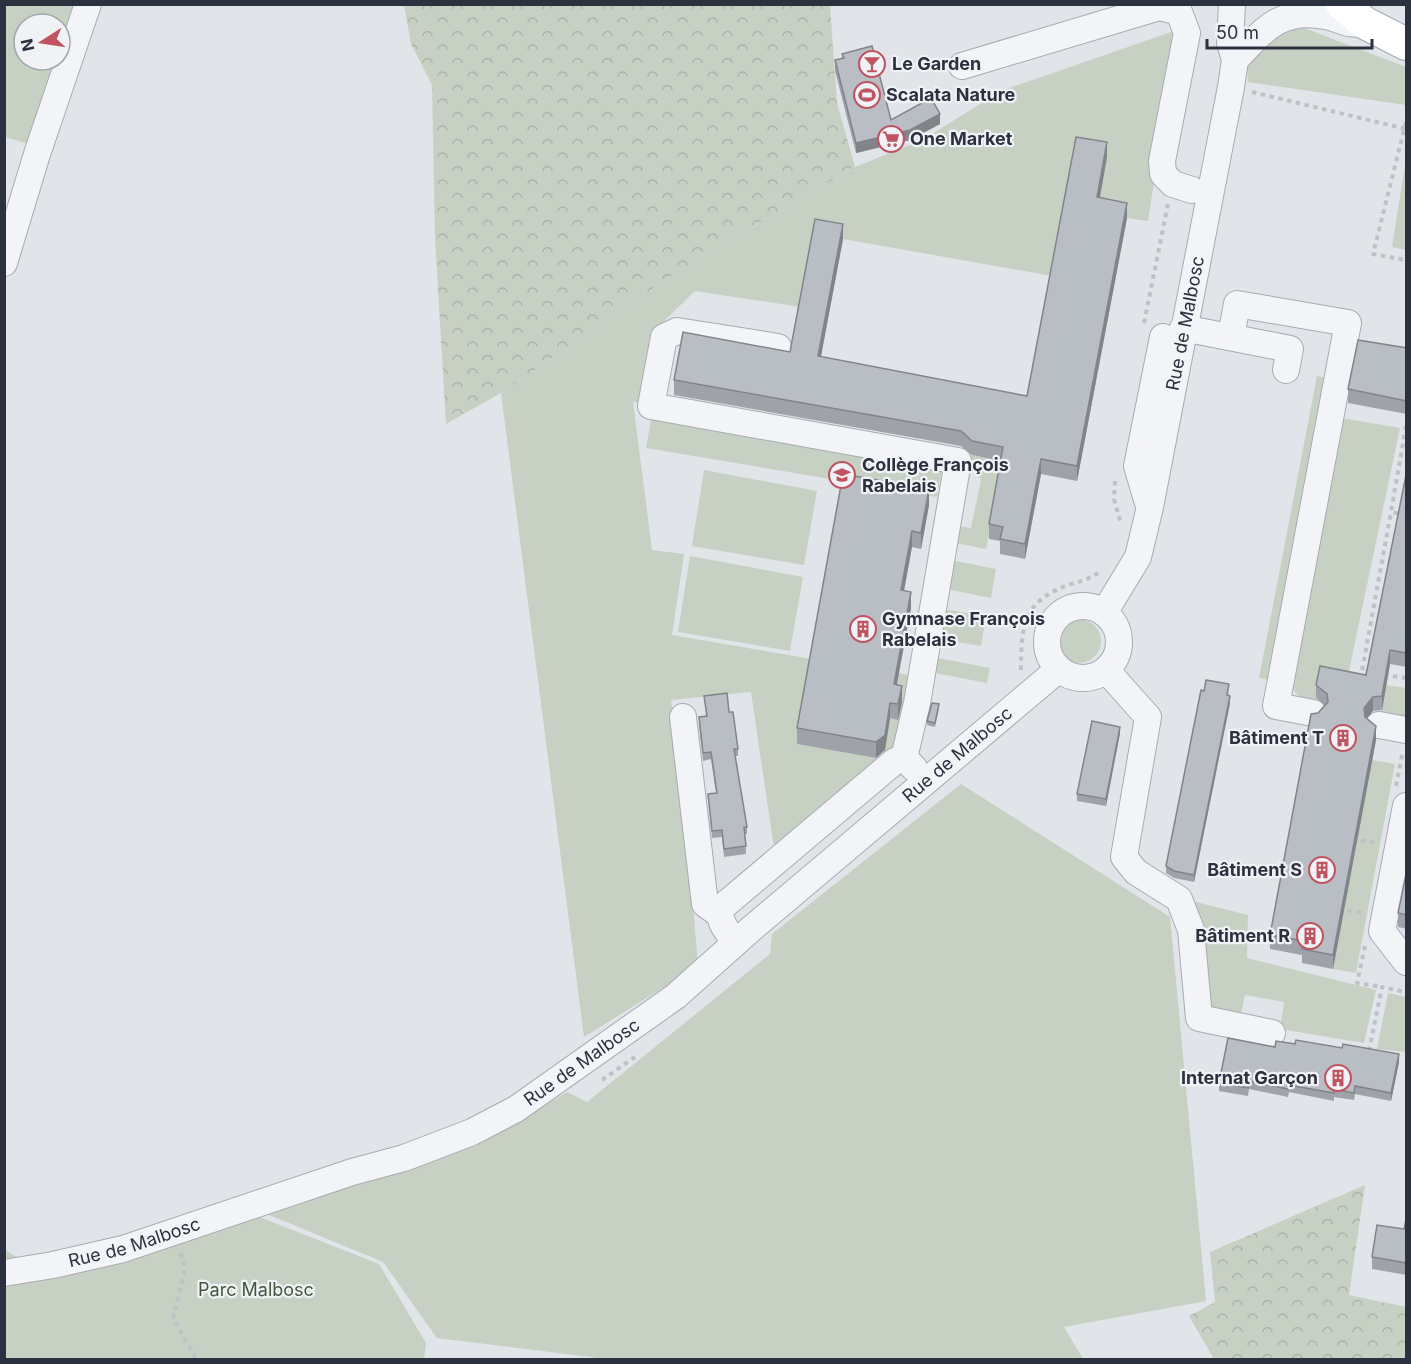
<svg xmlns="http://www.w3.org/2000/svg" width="1411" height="1364" font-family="Inter,sans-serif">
	<defs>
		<pattern id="forest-crowns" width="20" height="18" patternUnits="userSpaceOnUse" patternTransform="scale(1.5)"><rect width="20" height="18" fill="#c6d1c3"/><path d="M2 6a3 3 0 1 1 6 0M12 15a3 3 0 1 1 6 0" fill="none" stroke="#aab4a9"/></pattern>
	</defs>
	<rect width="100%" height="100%" fill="#e1e4e8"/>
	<!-- green -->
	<g fill="#c6d1c3">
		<polygon points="5,5 76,5 60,55 60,24 24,24 24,60 59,60 32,145 5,137"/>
		<polygon points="1304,28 1406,67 1406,105 1248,82 1247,63 1278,32"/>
		<polygon points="1177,30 1148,221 1127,218 1052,276 815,234 801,307 695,291 659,326 644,402 633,402 652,550 684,554 672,635 812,659 797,744 883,759 898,673 913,676 902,748 775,855 751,692 671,700 687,831 698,966 584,1037 501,393 686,266 855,167 924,139 1001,91"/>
		<polygon points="1405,165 1406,165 1406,250 1392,247"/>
		<polygon points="1317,376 1330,379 1269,680 1259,678"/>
		<polygon points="1341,418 1400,428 1346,685 1320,681 1314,709 1304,704 1291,686"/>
		<polygon points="651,420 942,468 937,497 646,448"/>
		<polygon points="966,454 1018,464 1001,475 986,549 955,543 957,526 971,528 981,480"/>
		<polygon points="704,470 817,491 804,565 692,546"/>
		<polygon points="690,556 803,577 790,651 678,632"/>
		<polygon points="951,560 996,569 991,598 946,589"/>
		<polygon points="942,609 986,616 981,646 937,639"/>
		<circle cx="1079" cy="641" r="22"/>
		<polygon points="933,657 990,668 987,683 930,672"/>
		<polygon points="1386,685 1406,688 1406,724 1380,719"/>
		<polygon points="1372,760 1395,764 1356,973 1333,969"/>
		<polygon points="961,784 1170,917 1206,1301 1064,1327 1083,1359 614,1360 437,1338 383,1262 267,1214 480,1144 567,1092 587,1102 770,954 772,934"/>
		<polygon points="1192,901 1248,915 1247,958 1376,990 1364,1043 1280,1029 1284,1002 1245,995 1240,1019 1205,1010"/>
		<polygon points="1388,993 1406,997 1406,1052 1377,1049"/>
		<polygon points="257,1216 379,1264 426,1343 424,1360 5,1360 5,1250 49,1277"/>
	</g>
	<!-- forest -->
	<g fill="url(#forest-crowns)">
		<polygon points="404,5 830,5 837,103 855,167 686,266 501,393 446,424 435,238 432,85 411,44"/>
		<polygon points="1365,1185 1349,1295 1406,1307 1406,1359 1214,1359 1189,1316 1215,1302 1210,1252"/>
	</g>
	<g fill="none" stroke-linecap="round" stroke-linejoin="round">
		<defs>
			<g id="minor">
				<path d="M1235 60C1263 31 1280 7 1325 16 1342 19 1346 26 1365 23"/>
				<polyline points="962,66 1159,7 1179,12 1187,33 1162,161 1163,174 1173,184 1192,190"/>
				<polyline points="4,263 37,154 88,4"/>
				<polyline points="1183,328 1290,349 1286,370"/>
				<polyline points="1231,336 1237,304 1348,323 1276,706 1313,713"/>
				<polyline points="778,347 677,331 664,337 651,406 958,461 917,703 904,758"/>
				<polyline points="1148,503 1137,466 1163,337"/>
				<circle cx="1083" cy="642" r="36"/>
				<path id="s1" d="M1104 613 1138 557 1150 507 1231 87 1235 60 1230 43 1232 4"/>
				<polyline points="1106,670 1148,717 1124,857 1136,872 1179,899 1191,930 1199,1018 1272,1033"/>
				<polyline points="683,717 705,904 719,914"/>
				<polyline points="1379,725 1406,730"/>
				<polyline points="1406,806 1382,931 1406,962"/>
				<path d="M736 942C728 933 717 921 721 908L895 761 904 758 914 768"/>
				<path id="s2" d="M4 1273 53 1265 123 1249 352 1172 404 1158 472 1132 516 1109 676 996 751 929 1059 669"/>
			</g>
			<polyline id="major" points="1342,4 1365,23 1406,44"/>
		</defs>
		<!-- minor casing -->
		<use href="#minor" stroke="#a7abb2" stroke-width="28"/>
		<!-- major casing -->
		<use href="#major" stroke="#a2a8b2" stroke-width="34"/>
		<!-- path -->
		<g stroke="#bfc1c7" stroke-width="4" stroke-dasharray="4.5 4.5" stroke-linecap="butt">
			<polyline points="1252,92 1406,129"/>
			<polyline points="1406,122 1373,254 1406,260"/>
			<polyline points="1144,323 1168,204"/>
			<polyline points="1405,342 1406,342"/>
			<polyline points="1406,426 1391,512 1406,515"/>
			<polyline points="1115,481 1114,499 1121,524"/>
			<path d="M1021 670C1021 627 1023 601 1068 585 1081 581 1091 579 1102 570"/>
			<polyline points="1370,672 1362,671 1391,512"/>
			<polyline points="1384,675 1406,678"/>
			<polyline points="1396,786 1402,755 1398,754"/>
			<polyline points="1352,839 1378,843"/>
			<polyline points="1339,909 1364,913"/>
			<polyline points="1365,946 1357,983 1382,987"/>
			<polyline points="1369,1051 1382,987 1406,992"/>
			<polyline points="602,1080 635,1057"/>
			<polyline points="181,1253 185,1270 173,1319 197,1360"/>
		</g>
		<!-- minor -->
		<use href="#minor" stroke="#f3f4f7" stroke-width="26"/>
		<!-- major -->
		<use href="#major" stroke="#fff" stroke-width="32"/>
	</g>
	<!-- wall -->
	<g fill="#9fa3a9">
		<polygon points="842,54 891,120 940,124 910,140 856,153 835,71 835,60 842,59"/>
		<polygon points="1107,157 1100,198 1127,218 1077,481 1041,474 1025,559 1000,554 1000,541 989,539 989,524 1001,461 972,455 961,446 674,395 674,380 790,352 843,239 821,357 1027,396"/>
		<polygon points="1407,348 1407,414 1348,403 1348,389"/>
		<polygon points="1407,470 1407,667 1390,664 1382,710 1373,711 1367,718 1376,740 1333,969 1302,963 1302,955 1270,949 1270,935 1318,713 1325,706 1316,698 1316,685 1366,675"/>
		<polygon points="843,474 929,505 921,549 912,547 904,591 911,608 896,685 902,702 898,720 890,718 885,750 876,758 797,744 797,728"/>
		<polygon points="1229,691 1228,696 1230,703 1194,882 1174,878 1166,873 1166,866"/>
		<polygon points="704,696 729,712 738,749 738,756 735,756 747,827 747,834 745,834 746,854 724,857 722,837 712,838 708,794 716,793 711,759 703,761 699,724 699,717 706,716"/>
		<polygon points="939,708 935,727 927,725 927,721"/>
		<polygon points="1120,733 1106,806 1077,801 1077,794"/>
		<polygon points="1407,869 1407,929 1398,927 1398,913"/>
		<polygon points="1399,1062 1391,1101 1355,1094 1354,1100 1334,1097 1334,1101 1289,1092 1288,1097 1249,1089 1248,1096 1219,1091 1219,1083"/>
		<polygon points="1407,1215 1407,1275 1372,1269 1372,1257 1404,1229"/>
	</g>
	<!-- shaded-wall -->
	<g fill="#828489">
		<polygon points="940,114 940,124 910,140 856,153 856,143"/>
		<polygon points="1107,142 1107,157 1097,212 1097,197"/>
		<polygon points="1127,203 1127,218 1077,481 1077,466"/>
		<polygon points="843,224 843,239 818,371 818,356"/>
		<polygon points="1041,459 1041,474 1025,559 1025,544"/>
		<polygon points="929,489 929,505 921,549 921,533"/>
		<polygon points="912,531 912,547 901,606 901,590"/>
		<polygon points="911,592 911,608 894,700 894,684"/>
		<polygon points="1390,650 1390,664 1382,710 1382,696"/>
		<polygon points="902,686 902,702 898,720 898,704"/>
		<polygon points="1230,696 1230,703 1194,882 1194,875"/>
		<polygon points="1373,697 1373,711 1364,722 1364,708"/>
		<polygon points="890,703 890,718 885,750 876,758 876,742"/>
		<polygon points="1376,726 1376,740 1333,969 1333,955"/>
		<polygon points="1120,727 1120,733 1106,806 1106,799"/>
		<polygon points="1399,1054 1399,1062 1391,1101 1391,1093"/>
	</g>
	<!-- building -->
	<g fill="#b9bdc4" stroke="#828489" stroke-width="1.5">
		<polygon points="872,46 891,120 931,98 940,114 910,130 856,143 835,60 844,58 842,54"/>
		<polygon points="1076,137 1107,142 1097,197 1127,203 1077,466 1041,459 1025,544 1000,539 1003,527 989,524 1003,447 972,441 961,431 674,380 683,332 790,352 815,219 843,224 818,356 1027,396"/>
		<polygon points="1358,340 1407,348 1407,401 1348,389"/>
		<polygon points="1407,470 1407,653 1390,650 1382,696 1373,697 1364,708 1365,717 1376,726 1333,955 1302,949 1304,941 1270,935 1311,714 1318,713 1328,702 1327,694 1316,685 1320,666 1366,675"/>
		<polygon points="843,474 929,489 921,533 912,531 901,590 911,592 894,684 902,686 898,704 890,703 885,735 876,742 797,728"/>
		<polygon points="1206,680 1229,684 1227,695 1230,696 1194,875 1174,871 1166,866 1201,690 1204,691"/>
		<polygon points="727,693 729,712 733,712 738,749 734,749 747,827 744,827 746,846 724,849 722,830 712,831 708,794 717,793 711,752 703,753 699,717 707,716 704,696"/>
		<polygon points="932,703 939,704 935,723 927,721"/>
		<polygon points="1092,721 1120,727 1106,799 1077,794"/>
		<polygon points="1407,869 1407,915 1398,913"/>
		<polygon points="1228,1038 1275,1047 1276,1041 1295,1044 1296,1040 1342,1048 1343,1044 1399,1054 1391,1093 1355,1086 1354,1093 1334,1089 1334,1093 1289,1085 1288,1089 1249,1081 1248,1088 1219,1083"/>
		<polygon points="1407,1215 1407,1263 1372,1257 1377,1225 1404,1229"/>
	</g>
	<!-- icons -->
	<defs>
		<symbol id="bar-ring" viewBox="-11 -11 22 22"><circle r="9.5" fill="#f0f2f6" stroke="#bf5460" stroke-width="1.5"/><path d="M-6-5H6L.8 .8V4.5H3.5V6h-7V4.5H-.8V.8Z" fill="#bf5460"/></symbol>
		<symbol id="stadium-ring" viewBox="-11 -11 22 22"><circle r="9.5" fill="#f0f2f6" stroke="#bf5460" stroke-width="1.5"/><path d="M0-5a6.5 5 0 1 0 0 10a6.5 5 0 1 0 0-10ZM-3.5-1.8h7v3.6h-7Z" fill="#bf5460"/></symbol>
		<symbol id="supermarket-ring" viewBox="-11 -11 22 22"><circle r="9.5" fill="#f0f2f6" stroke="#bf5460" stroke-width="1.5"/><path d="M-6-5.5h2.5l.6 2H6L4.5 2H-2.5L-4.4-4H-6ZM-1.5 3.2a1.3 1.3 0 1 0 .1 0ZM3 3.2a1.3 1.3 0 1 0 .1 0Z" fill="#bf5460"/></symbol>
		<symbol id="school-ring" viewBox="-11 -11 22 22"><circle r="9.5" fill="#f0f2f6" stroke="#bf5460" stroke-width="1.5"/><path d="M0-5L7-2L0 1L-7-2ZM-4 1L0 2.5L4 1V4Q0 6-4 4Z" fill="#bf5460"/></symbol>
		<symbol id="building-ring" viewBox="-11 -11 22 22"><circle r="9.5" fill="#f0f2f6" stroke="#bf5460" stroke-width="1.5"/><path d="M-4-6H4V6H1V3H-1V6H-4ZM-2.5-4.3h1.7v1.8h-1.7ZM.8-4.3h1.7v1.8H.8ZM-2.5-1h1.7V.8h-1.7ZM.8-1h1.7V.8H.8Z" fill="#bf5460"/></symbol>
	</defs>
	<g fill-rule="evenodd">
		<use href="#bar-ring" x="857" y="49" width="30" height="30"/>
		<use href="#stadium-ring" x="852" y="80" width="30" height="30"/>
		<use href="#supermarket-ring" x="876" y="124" width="30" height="30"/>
		<use href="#school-ring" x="827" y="460" width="30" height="30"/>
		<use href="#building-ring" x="848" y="614" width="30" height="30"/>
		<use href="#building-ring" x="1328" y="723" width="30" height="30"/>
		<use href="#building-ring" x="1307" y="855" width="30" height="30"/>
		<use href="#building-ring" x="1295" y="921" width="30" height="30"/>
		<use href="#building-ring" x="1323" y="1063" width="30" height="30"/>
	</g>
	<g text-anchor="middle" stroke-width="4.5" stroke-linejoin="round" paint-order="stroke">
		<!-- poi labels -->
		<g font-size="18" font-weight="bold" fill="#2b313e" stroke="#f0f2f6" text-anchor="start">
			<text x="892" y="70">Le Garden</text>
			<text x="886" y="101">Scalata Nature</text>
			<text x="910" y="145">One Market</text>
			<text x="862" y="471">Collège François<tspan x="862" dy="21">Rabelais</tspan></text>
			<text x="882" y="625">Gymnase François<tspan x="882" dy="21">Rabelais</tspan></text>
			<text x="1324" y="744" text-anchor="end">Bâtiment T</text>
			<text x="1302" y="876" text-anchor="end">Bâtiment S</text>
			<text x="1290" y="942" text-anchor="end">Bâtiment R</text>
			<text x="1318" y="1084" text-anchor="end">Internat Garçon</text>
		</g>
		<!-- street labels -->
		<g font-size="18" fill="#2b313e" stroke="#f0f2f6">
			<text dy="6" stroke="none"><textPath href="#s1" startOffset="304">Rue de Malbosc</textPath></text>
			<text dy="6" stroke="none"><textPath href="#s2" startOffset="1106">Rue de Malbosc</textPath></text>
			<text dy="6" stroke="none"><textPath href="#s2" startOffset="620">Rue de Malbosc</textPath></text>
			<text dy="6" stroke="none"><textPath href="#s2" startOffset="134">Rue de Malbosc</textPath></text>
		</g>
		<!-- park labels -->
		<g font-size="18" fill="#3f583a" stroke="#f0f2f6">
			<text x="256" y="1296">Parc Malbosc</text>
		</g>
	</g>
	<!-- border -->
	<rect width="1411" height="1364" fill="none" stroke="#2b313e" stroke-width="12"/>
	<!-- north arrow -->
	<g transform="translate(42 42) rotate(258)"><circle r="28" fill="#f0f2f6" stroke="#a1a5ac" stroke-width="1.5"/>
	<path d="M0-4.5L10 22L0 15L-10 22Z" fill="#bf5460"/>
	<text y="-9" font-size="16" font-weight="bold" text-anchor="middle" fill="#2b313e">N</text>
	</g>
	<!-- scale -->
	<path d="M1207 39v9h165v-9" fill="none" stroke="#2b313e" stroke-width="3"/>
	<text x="1216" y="39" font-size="18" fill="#2b313e" stroke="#f0f2f6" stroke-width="4.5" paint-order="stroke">50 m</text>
</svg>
